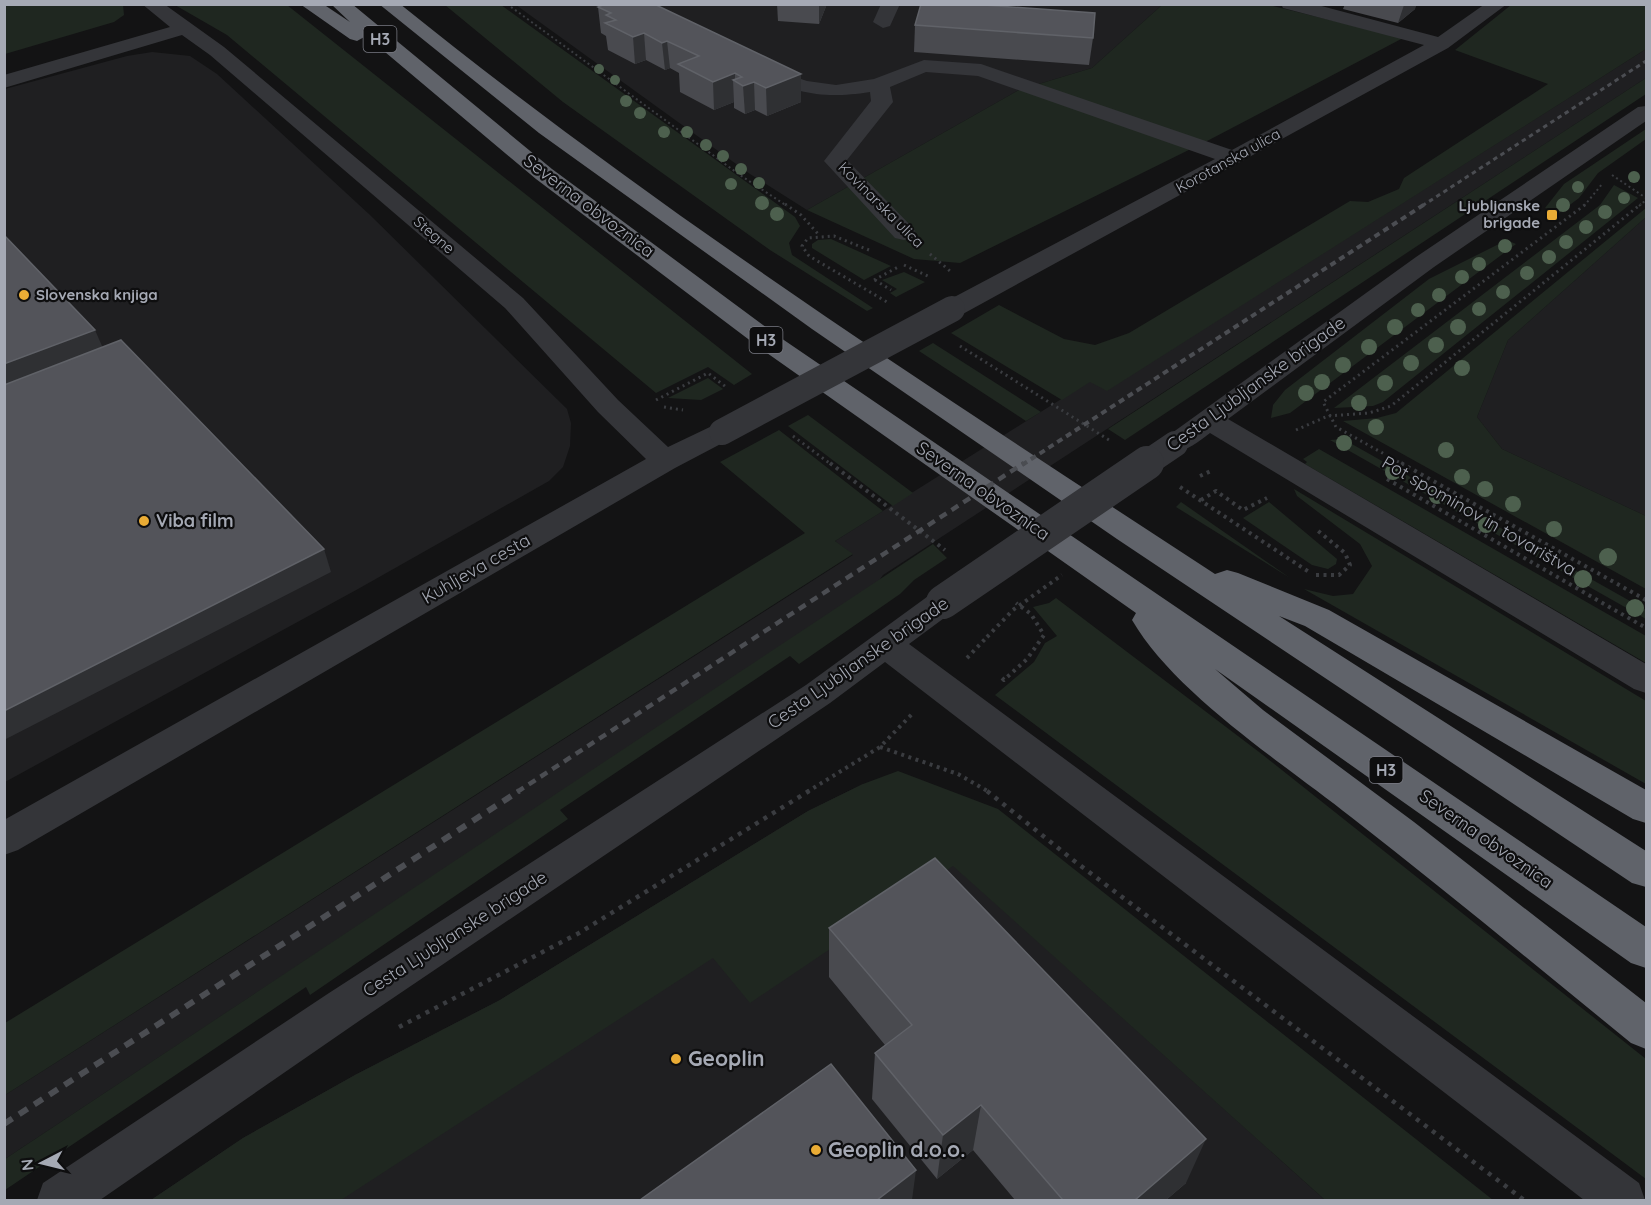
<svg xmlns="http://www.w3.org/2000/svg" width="1651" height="1205" font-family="Quicksand,sans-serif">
	<rect width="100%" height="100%" fill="#131314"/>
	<!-- built -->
	<g fill="#1f1f21">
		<polygon points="516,5 1162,5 1092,68 1019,90 807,210 750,174"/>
		<polygon points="1646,49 1646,78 883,575 878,582 5,1159 5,1095 853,555 835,541 1090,381 1107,390"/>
		<polygon points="152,52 190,56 217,74 370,215 567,409 571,423 570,446 563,467 549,481 358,589 5,782 5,89 127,56"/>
		<polygon points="1646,217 1646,516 1502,449 1477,417 1508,340"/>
		<polygon points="863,784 1325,1200 151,1200 243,1138 355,1075 500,1000 808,811"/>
	</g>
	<!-- green -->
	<g fill="#1f2720">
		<polygon points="123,5 124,15 114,22 5,54 5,5"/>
		<polygon points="175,5 287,5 752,374 734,385 708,367 656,393 227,35"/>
		<polygon points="445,5 501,5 795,217 800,226 789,243 792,255 873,308 867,311 770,250 563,102"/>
		<polygon points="1162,5 1269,5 1403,38 1209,140 960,263 914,259 807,210 1019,90 1092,68"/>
		<polygon points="1511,5 1646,5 1646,49 1107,391 1090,382 1062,400 951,333 999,305 1064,339 1095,345 1129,333 1350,201 1368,202 1399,189 1404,178 1548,84 1455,50"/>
		<polygon points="1646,78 1646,94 1125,440 1108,429"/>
		<polygon points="1646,129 1646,139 1598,173 1579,198 1559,213 1545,208 1564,184"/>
		<polygon points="1614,185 1638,198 1383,402 1373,406 1334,408 1600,205"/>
		<polygon points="1646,208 1646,217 1508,340 1477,417 1502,449 1646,516 1646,589 1343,421 1377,418 1396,413"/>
		<polygon points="831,239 891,266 864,280 812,248 812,244 818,240"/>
		<polygon points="1507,240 1516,244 1290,413 1271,418 1273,405 1285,390 1429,279"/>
		<polygon points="904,272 925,282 896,297 890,293 897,289 882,280"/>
		<polygon points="933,343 1041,412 1026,421 919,351"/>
		<polygon points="708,378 723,389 701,400 668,398"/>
		<polygon points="808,415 913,493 893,506 788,426"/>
		<polygon points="779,430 883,511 835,541 853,554 5,1095 5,1023 805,533 720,462"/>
		<polygon points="1343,439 1646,610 1646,619 1330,440"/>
		<polygon points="1319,449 1646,636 1646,663 1305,464 1307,462 1303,459"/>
		<polygon points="1294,489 1646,701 1646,784 1304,589 1333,596 1353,594 1372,566 1360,544 1297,496"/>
		<polygon points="1181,502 1290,578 1176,507"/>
		<polygon points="1269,502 1337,559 1336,564 1328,569 1312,565 1243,518"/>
		<polygon points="933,544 947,558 914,580 900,594 799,664 790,656 560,810 568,819 310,995 306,987 5,1190 5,1159"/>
		<polygon points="1056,598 1263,755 1646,1059 1646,1179 995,695 1034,662 1045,643 1057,636 1033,607 1049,603"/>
		<polygon points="898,771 998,809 1493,1200 1325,1200 953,866 750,1003 713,958 341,1200 151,1200 243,1138 355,1075 500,1000 808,811 863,784"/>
	</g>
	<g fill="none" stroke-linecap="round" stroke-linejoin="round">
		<!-- path-far3 -->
		<g stroke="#3a3c40" stroke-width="2" stroke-dasharray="2 3" stroke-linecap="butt">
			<polyline points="507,4 740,175 787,206"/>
			<polyline points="1612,175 1646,198"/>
			<polyline points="1584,206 1603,183"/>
			<polyline points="1639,206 1646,200"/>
		</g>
		<!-- path-far2 -->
		<g stroke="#3a3c40" stroke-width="3" stroke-dasharray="2 4" stroke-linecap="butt">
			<polyline points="785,204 801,215 819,235"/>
			<polyline points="869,250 834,236 808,238 802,246 809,256 887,302"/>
			<polyline points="930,254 950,271"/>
			<polyline points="904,265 930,277"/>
			<polyline points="874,280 900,266"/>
			<polyline points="875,280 891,290"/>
			<polyline points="960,346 1109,440"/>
			<polyline points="656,400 708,373 726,387"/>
			<polyline points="664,407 683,410"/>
			<polyline points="1296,430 1328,416 1369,413 1391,406 1641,204"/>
			<polyline points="793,436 832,465"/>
			<polyline points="1404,465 1336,427 1323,402 1586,204"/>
		</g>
		<!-- path-far1 -->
		<g stroke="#3a3c40" stroke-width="4" stroke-dasharray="3 4.5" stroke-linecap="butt">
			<polyline points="830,463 945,550"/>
			<polyline points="1401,463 1646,600"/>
			<polyline points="1387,479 1646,628"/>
			<polyline points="1180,487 1309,572"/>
			<polyline points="1201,500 1216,491 1243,510 1267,498"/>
			<polyline points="1316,575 1339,575 1350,565 1345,553 1317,530"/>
			<polyline points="967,658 987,637"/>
			<polyline points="1002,678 1004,680 1027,659 1044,635 1031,614 1016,603"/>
			<polyline points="880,747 958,774 989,792"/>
			<polyline points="807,792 880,747 913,713"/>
		</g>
		<!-- path -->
		<g stroke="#3a3c40" stroke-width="4.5" stroke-dasharray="4 6" stroke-linecap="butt">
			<polyline points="987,791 1073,860 1524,1200"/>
			<polyline points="399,1027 579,933 809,791"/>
		</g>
		<!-- minor -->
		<g fill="#343539" fill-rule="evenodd">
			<polygon points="142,4 164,4 224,47 523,298 618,400 668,447 712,426 722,423 732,426 736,432 732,438 675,468 18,850 4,855 4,820 646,459 598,412 505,308 210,55 182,35 4,88 4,75 170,27"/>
			<polygon points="881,4 900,4 890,26 883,28 873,22"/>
			<path d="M1281 4H1314L1438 37 1485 4H1507L1448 48 961 315 952 317 943 315 939 309 943 303 1215 159 978 76 926 72 890 87 893 102 847 160 913 228 916 233 913 238 904 240 895 238 824 161 871 101 870 92C818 100 800 92 752 75L749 71 752 67 759 65 807 81 836 85 874 79 924 60 981 64 1232 150 1424 45 1283 8Z"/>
			<path d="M1646 106V121L1434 267 1228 419 1646 664V693L1634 689 1210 433C1195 444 1184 455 1165 450L1160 444 1165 438 1416 257 1638 107Z"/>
			<polygon points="943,590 955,594 959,602 955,610 909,644 1639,1183 1645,1200 1584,1200 885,662 830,703 359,1021 100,1200 37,1200 43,1183 329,993 806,685 931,594"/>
		</g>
		<!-- highway -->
		<g fill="#60636a" fill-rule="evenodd">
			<path d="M300 4H323L350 22 331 4H352L552 169 778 336 1646 927V968L1631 963 1215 669 1263 710 1414 822 1646 1003V1049L1631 1043C1538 967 1446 891 1351 817 1284 764 1175 694 1132 620L1136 613 760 348 536 179 366 36 357 41 350 39Z"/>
			<path d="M379 4H400C658 212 938 393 1215 574L1227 570 1238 573 1329 610 1646 790V823L1633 819 1305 626 1279 616 1646 851V887L1632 883 1117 539 812 329 539 133Z"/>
		</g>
		<!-- rail-far3 -->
		<polyline stroke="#4b4d52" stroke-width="3" stroke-dasharray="4.5 4" stroke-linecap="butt" points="1422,206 1646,61"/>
		<!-- rail-far2 -->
		<polyline stroke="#4b4d52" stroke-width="4" stroke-dasharray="6 4.5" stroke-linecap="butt" points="1022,465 1425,204"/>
		<!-- rail-far1 -->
		<polyline stroke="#4b4d52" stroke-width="4.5" stroke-dasharray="8 6" stroke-linecap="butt" points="517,792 1024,463"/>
		<!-- rail -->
		<polyline stroke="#4b4d52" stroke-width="6" stroke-dasharray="10 8" stroke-linecap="butt" points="4,1124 519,791"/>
		<!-- path-bridge -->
		<g stroke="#3a3c40" stroke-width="4" stroke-dasharray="3 4.5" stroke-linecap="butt">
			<polyline points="1200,476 1213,470"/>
			<polyline points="987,637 1013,610 1062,575"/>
		</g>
		<!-- minor-bridge-far1 -->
		<g stroke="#343539" stroke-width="26">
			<polyline points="722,432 952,309"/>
			<polyline points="1144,465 1175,444"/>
		</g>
		<!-- minor-bridge -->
		<polyline stroke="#343539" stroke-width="34" points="943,602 1147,463"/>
	</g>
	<!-- trees -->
	<g fill="#4d604e">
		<circle cx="599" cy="69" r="5"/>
		<circle cx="615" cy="80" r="5"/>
		<circle cx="626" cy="101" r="6"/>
		<circle cx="640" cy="113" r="6"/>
		<circle cx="664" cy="132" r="6"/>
		<circle cx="687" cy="132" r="6"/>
		<circle cx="706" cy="145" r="6"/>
		<circle cx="723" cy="156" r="6"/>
		<circle cx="741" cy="169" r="6"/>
		<circle cx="1634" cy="177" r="6"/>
		<circle cx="759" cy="183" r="6"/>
		<circle cx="731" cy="184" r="6"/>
		<circle cx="1578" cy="187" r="6"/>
		<circle cx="1624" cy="198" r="6"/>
		<circle cx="762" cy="203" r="7"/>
		<circle cx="1563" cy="205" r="7"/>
		<circle cx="1605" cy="212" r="7"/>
		<circle cx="777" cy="214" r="7"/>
		<circle cx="1586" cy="227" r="7"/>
		<circle cx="1566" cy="242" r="7"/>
		<circle cx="1505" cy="246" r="7"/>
		<circle cx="1549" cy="257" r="7"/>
		<circle cx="1479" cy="264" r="7"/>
		<circle cx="1527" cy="273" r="7"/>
		<circle cx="1462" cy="277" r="7"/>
		<circle cx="1503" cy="292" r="7"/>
		<circle cx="1439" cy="295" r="7"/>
		<circle cx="1479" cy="309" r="7"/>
		<circle cx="1418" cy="310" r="7"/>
		<circle cx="1395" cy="327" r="8"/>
		<circle cx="1458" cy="327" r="8"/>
		<circle cx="1436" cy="345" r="8"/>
		<circle cx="1369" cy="347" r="8"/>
		<circle cx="1411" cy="363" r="8"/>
		<circle cx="1343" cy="365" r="8"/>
		<circle cx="1462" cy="368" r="8"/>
		<circle cx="1322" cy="382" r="8"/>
		<circle cx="1385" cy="383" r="8"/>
		<circle cx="1306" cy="393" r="8"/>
		<circle cx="1359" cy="403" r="8"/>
		<circle cx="1376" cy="427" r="8"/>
		<circle cx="1344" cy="443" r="8"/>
		<circle cx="1446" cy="450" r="8"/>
		<circle cx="1393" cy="472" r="8"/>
		<circle cx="1462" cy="477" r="8"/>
		<circle cx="1485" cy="489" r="8"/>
		<circle cx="1437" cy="496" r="8"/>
		<circle cx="1513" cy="504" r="8"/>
		<circle cx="1486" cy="525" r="8"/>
		<circle cx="1554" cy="529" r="8"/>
		<circle cx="1608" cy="557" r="9"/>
		<circle cx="1583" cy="579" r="9"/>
		<circle cx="1635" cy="608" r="9"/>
	</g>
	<!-- wall -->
	<g fill="#494a4f">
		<polygon points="777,4 827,4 819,24 778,21"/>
		<polygon points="1345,4 1416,4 1415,9 1398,23 1343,9"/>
		<polygon points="598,7 801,74 801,102 767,116 755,110 745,114 734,108 734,102 714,110 680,92 679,73 670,68 665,70 646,60 635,64 608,50 606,36 601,33"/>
		<polygon points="915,25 1093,38 1089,65 914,52"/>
		<polygon points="829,928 1186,1183 1166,1200 1015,1200 973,1150 937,1179 872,1099 875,1053 885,1045 829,977"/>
	</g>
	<!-- shaded-wall -->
	<g fill="#2f3033">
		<polygon points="819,4 827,4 819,24"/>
		<polygon points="1416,4 1415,9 1398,23 1404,5"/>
		<polygon points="644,33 646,60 635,64 633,37"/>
		<polygon points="667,41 670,68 665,70 662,43"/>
		<polygon points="735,73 735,82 733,80 734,102 714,110 713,82"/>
		<polygon points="801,74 801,102 767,116 766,88"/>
		<polygon points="754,82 755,110 745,114 743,86"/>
		<polygon points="95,330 112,369 4,412 4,364"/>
		<polygon points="324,549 331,572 4,740 4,711"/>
		<polygon points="981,1105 973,1150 937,1179 943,1135"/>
		<polygon points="1206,1139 1186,1183 1166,1200 1135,1200"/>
		<polygon points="916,1170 912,1200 877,1200"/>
	</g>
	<!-- building -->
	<g fill="#53545a" stroke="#606268" stroke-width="1.5">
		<polygon points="605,4 654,4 801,74 766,88 754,82 743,86 733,80 742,77 735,73 713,82 678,64 699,56 667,41 662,43 644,33 633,37 605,23 616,20 606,15 611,13 598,7"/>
		<polygon points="921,4 970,4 1095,13 1093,38 915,25"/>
		<polygon points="4,235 95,330 4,364"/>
		<polygon points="121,340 324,549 4,711 4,385"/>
		<polygon points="935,858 1206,1139 1135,1200 1063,1200 981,1105 943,1135 875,1053 912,1025 829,928"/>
		<polygon points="831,1064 916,1170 877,1200 640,1200"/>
	</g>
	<!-- markers -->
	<g fill="#eaac35" stroke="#0e0e0f" stroke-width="2">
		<rect x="1546" y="209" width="12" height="12" rx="3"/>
		<circle cx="24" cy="295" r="6"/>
		<circle cx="144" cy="521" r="6"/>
		<circle cx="676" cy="1059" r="6"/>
		<circle cx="816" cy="1150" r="6"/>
	</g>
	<g text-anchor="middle" stroke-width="4.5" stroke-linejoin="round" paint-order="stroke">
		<!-- far-street labels -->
		<g font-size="15" fill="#a5a9b4" stroke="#0e0e0f">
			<text transform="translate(1228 161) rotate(-29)" y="5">Korotanska ulica</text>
			<text transform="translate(881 205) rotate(45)" y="5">Kovinarska ulica</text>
			<text transform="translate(434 235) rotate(41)" y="5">Stegne</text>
		</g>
		<!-- far-poi labels -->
		<g font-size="15" font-weight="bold" fill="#a5a9b4" stroke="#0e0e0f" text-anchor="end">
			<text x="1540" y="211">Ljubljanske<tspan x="1540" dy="17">brigade</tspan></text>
			<text x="36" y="300" text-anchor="start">Slovenska knjiga</text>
		</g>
		<!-- shield labels -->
		<g fill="#0e0e0f" stroke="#787a82" stroke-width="1.5">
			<rect x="363.5" y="26" width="33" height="26" rx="4.5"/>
			<rect x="749.5" y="327" width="33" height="26" rx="4.5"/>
			<rect x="1369.5" y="757" width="33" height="26" rx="4.5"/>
		</g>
		<g font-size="16" font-weight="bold" fill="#a5a9b4">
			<text x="380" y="45">H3</text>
			<text x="766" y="346">H3</text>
			<text x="1386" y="776">H3</text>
		</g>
		<!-- street labels -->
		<g font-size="18" fill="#a5a9b4" stroke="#0e0e0f">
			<text transform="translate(589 206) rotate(37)" y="6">Severna obvoznica</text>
			<text transform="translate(1256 384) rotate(-36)" y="6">Cesta Ljubljanske brigade</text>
			<text transform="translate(983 491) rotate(35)" y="6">Severna obvoznica</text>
			<text transform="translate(1479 516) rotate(30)" y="6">Pot spominov in tovarištva</text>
			<text transform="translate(476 569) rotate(-30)" y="6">Kuhljeva cesta</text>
			<text transform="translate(858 663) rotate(-35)" y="6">Cesta Ljubljanske brigade</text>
			<text transform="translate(1486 839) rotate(35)" y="6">Severna obvoznica</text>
			<text transform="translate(455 934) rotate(-33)" y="6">Cesta Ljubljanske brigade</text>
		</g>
		<!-- poi labels -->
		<g font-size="18" font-weight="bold" fill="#a5a9b4" stroke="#0e0e0f" text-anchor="start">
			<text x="156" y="527">Viba film</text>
		</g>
		<!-- near-poi labels -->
		<g font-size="21" font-weight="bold" fill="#a5a9b4" stroke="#0e0e0f" text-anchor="start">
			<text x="688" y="1066">Geoplin</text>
			<text x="828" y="1157">Geoplin d.o.o.</text>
		</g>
	</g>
	<!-- border -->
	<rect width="1651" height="1205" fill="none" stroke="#a5a9b4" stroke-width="12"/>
	<!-- north arrow -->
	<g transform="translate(42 1163) rotate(263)" stroke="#0e0e0f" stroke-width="4.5" paint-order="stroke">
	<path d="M0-4.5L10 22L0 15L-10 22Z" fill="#a5a9b4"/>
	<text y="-9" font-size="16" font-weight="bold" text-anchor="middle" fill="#a5a9b4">N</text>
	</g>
</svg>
